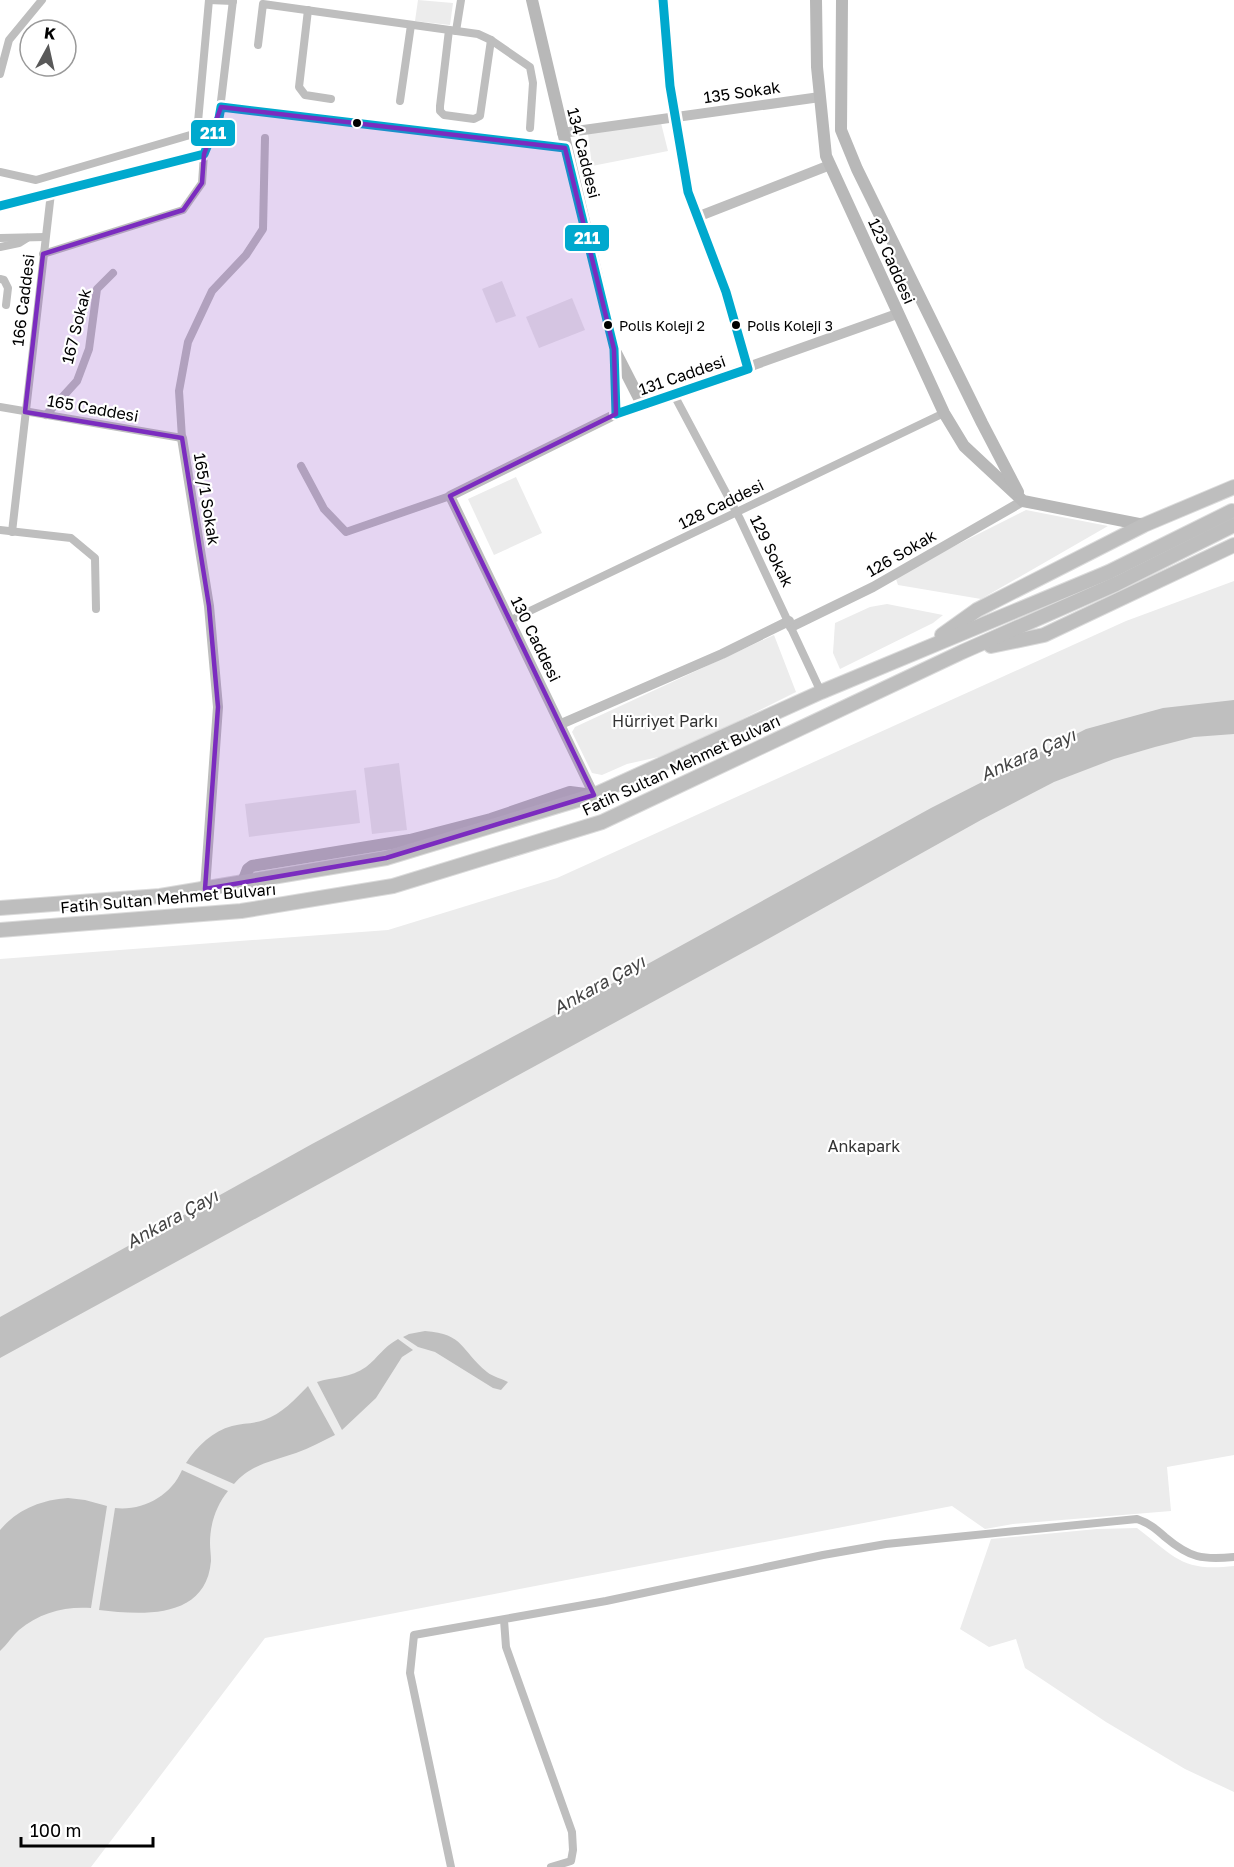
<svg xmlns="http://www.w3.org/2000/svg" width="1234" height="1867" font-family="'Golos Text',sans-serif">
	<rect width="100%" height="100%" fill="#fff"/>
	<!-- green -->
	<g fill="#ececec">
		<polygon points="418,0 453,3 450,25 415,21"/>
		<polygon points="660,119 668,151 592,166 588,134"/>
		<polygon points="502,281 516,316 496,323 482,289"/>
		<polygon points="572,298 585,330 539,348 526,317"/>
		<polygon points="516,477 542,533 494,555 468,499"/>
		<polygon points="1026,510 1108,526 981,599 898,585 895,576"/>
		<polygon points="1234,581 1234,1455 1167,1467 1171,1511 1013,1524 985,1529 952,1506 265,1638 91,1867 0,1867 0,959 388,930 557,878 1126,621"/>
		<polygon points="887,604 943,615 933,623 840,669 833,653 835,623 870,607"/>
		<polygon points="774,635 796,692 672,754 627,764 602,775 592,773 572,732 575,727"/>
		<polygon points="399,763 407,830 372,834 364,768"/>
		<polygon points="356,790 360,823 249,837 245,804"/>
		<path d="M1137 1528C1175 1557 1182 1572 1234 1566V1792L1185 1769 1106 1722 1025 1668 1016 1639 989 1647 960 1629 991 1539 1097 1529Z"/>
	</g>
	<!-- water -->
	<g fill="#bfbfbf">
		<polygon points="1234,700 1234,734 1194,737 1155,747 1114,759 1054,782 981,820 768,939 0,1358 0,1317 312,1144 593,994 931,808 1086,729 1163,708"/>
		<path d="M425 1331C465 1334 460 1350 487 1372 493 1377 501 1378 508 1382L501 1390 493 1388 435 1352 418 1347 403 1337 409 1334Z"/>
		<path d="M398 1339 413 1350 402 1357 376 1398 342 1430 317 1382C333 1377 351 1378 366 1367 379 1357 382 1348 398 1339Z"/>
		<path d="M308 1386 335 1435C322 1441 310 1448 296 1453 273 1461 251 1464 234 1484L186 1463C197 1446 213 1431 232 1426 243 1423 254 1424 264 1420 282 1414 295 1399 308 1386Z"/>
		<path d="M182 1470 228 1491C216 1506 210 1524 210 1543 210 1549 211 1555 211 1561 206 1620 142 1615 99 1610L115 1508C143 1511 171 1496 182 1470Z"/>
		<path d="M68 1498 85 1500 107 1506 91 1608C65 1606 39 1613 19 1630 12 1636 7 1645 0 1651V1530C18 1509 41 1500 68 1498Z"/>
	</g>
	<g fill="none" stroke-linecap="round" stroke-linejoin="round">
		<defs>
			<g id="trunk">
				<polyline points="942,635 977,610 1144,525 1234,487"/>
				<polyline points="991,646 1044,635 1234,545"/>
				<polyline points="0,908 160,896 386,858 594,795 821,692 1109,572 1232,511"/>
				<polyline points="0,930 241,911 393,886 602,822 962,652 1116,584 1234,525"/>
			</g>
		</defs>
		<!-- trunk casing -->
		<use href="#trunk" stroke="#dbdbdb" stroke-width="16"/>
		<!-- minor -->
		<g stroke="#bebebe" stroke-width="8">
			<polyline points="209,0 233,1"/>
			<polyline points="308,10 299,87 305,95 331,99"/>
			<polyline points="449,30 440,106 440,111 444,115 474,119 480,116 491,40"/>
			<polyline points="456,31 461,0"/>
			<polyline points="258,45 263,4 478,34 491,40 530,67 533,83 530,128"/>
			<polyline points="0,74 9,40 42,0"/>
			<polyline points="400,101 411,25"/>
			<polyline points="221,107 565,148"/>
			<polyline points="0,172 36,180 197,133 209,0"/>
			<polyline points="0,206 204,154 219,118 233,0"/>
			<polyline points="0,238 45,237"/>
			<polyline points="0,247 19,243 27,238"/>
			<polyline points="43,254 183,210 202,183 204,154"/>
			<polyline points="0,279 4,280 8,288 6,305"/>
			<polyline points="673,393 740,519 821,692"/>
			<polyline points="0,407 182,438 179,391 188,342 212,291 246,255 263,229 265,138"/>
			<polyline points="46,415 77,381 89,349 97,289 113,273"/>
			<polyline points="301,466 324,509 346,532 450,496"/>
			<polyline points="0,530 71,538 95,558 96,609"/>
			<polyline points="12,532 51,193"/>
			<polyline points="511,620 944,413"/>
			<polyline points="504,1620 506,1647 572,1832 573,1850 571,1861 551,1867"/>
			<path d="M451 1867 410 1673 414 1635 606 1601 823 1555 886 1544 1137 1519C1149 1523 1156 1529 1165 1537 1190 1558 1202 1560 1234 1557"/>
		</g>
		<!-- tertiary -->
		<g stroke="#bebebe" stroke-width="10">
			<polyline points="663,0 670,86 688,192 726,292 748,369"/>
			<polyline points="562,133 820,97"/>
			<polyline points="697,217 830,165"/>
			<polyline points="182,438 209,606 218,707 205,889"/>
			<polyline points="791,627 873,587 1023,501"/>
			<polyline points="561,724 722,654 789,621"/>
			<polyline points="594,795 450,496 616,414 897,314"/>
		</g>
		<!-- secondary -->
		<g stroke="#b8b8b8" stroke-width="12">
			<polyline points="532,0 614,349 616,414"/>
			<polyline points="816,0 817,67 826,156 944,413 964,446 1023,501 1144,525"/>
			<polyline points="842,0 841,130 857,169 982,423 1018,492"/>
			<polyline points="616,353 642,404"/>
			<polyline points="243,882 248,869 252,866 410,840 491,819 570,792 593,795"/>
		</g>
		<!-- trunk -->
		<use href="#trunk" stroke="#bebebe" stroke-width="14"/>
		<defs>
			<polyline id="bus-1" points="0,206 204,154 219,118 221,107 565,148 614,349 616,414 748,369 726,292 688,192 670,86 663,0"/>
		</defs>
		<!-- bus-1 casing -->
		<use href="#bus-1" stroke="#fff" stroke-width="14"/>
		<!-- bus-1 -->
		<use href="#bus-1" stroke="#00a9ce" stroke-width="9"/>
	</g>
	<!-- marked area -->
	<path fill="#7b2cbf" fill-opacity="0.2" stroke="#7b2cbf" stroke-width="4.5" stroke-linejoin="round" d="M221 107 565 148 614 349 616 414 450 496 594 795 386 858 205 889 218 707 209 606 182 438 25 412 43 254 183 210 202 183 204 154Z"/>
	<!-- markers -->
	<g fill="#000" stroke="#fff" stroke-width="2">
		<circle cx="357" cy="123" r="5"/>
		<circle cx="608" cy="325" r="5"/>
		<circle cx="736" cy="325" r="5"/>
	</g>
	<g text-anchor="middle" stroke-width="4.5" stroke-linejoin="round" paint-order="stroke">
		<!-- bus labels -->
		<g font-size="14" fill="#000" stroke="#fff" text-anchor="start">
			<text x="619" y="331">Polis Koleji 2</text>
			<text x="747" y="331">Polis Koleji 3</text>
		</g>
		<!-- street labels -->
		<g font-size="16" fill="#000" stroke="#fff">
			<text transform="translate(742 92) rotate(-8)" y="6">135 Sokak</text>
			<text transform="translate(584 153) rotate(76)" y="6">134 Caddesi</text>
			<text transform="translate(892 261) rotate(66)" y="6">123 Caddesi</text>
			<text transform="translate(23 300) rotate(-83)" y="6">166 Caddesi</text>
			<text transform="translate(76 326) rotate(-76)" y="6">167 Sokak</text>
			<text transform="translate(682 375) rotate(-19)" y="6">131 Caddesi</text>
			<text transform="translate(93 408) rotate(10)" y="6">165 Caddesi</text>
			<text transform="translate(207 499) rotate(81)" y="6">165/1 Sokak</text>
			<text transform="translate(721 504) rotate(-26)" y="6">128 Caddesi</text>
			<text transform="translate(772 551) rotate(64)" y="6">129 Sokak</text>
			<text transform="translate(901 553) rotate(-30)" y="6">126 Sokak</text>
			<text transform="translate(536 639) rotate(64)" y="6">130 Caddesi</text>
			<text transform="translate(681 765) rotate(-25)" y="6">Fatih Sultan Mehmet Bulvarı</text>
			<text transform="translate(168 898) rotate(-5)" y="6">Fatih Sultan Mehmet Bulvarı</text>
		</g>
		<!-- park labels -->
		<g font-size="16" fill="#333" stroke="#fff">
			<text x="665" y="727">Hürriyet Parkı</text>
			<text x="864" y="1152">Ankapark</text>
		</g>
		<!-- water labels -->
		<g font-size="18" font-style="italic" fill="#444" stroke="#fff">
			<text transform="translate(1028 755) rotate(-24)" y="6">Ankara Çayı</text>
			<text transform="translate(599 985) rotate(-29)" y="6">Ankara Çayı</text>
			<text transform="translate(172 1219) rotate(-29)" y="6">Ankara Çayı</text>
		</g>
	</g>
	<g stroke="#fff" stroke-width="2">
		<rect x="190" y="119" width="46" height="28" rx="6" fill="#00a9ce"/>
		<rect x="564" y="224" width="46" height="28" rx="6" fill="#00a9ce"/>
	</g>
	<g font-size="16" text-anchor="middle" font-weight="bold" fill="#fff">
		<text x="213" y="139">211</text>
		<text x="587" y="244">211</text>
	</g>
	<!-- north arrow -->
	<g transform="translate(48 48) rotate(8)"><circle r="28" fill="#ffffff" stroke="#999999" stroke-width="1.5"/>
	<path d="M0-4.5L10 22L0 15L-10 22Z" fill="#595959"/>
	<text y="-9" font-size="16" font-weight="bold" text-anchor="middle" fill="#000000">K</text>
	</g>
	<!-- scale -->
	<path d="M21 1837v9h132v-9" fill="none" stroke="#000000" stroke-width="3"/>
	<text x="30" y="1837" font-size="18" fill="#000000" stroke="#ffffff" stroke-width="4.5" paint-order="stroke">100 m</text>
</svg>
